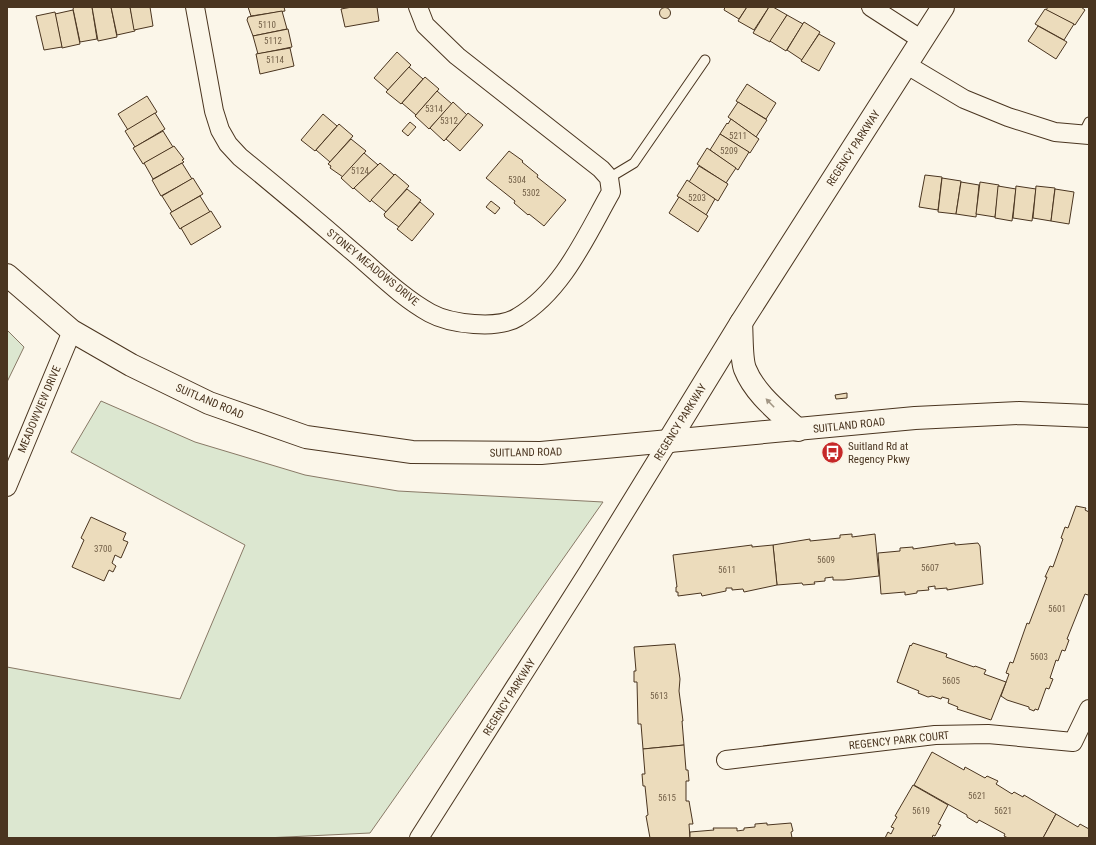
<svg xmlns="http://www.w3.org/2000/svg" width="1096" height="845" font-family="'Roboto Condensed',sans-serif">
	<rect width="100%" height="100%" fill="#fbf6e9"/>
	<!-- green -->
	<g fill="#dce7d0" stroke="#887966">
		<polygon points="7,330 24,347 7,382"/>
		<polygon points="101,401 195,442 305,475 398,491 603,502 370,833 265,838 7,838 7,667 180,699 245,545 71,452"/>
	</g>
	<!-- building -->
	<g fill="#ecdcbc" stroke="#4a3520">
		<polygon points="74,7 92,7 97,39 80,42 73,9"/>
		<polygon points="92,7 111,7 117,37 98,41"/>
		<polygon points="111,7 130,7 135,31 117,35"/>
		<polygon points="130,7 150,7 153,26 134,30"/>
		<polygon points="248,7 284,7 285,11 251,16"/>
		<polygon points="352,7 377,7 379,21 345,27 341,9"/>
		<polygon points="725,7 747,7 739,19 724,10"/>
		<polygon points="747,7 769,7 754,30 738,21"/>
		<polygon points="769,7 773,7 787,15 770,42 753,33"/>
		<polygon points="1048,7 1081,7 1085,10 1075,25 1046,10"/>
		<circle cx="665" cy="13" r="5.5"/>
		<polygon points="1045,9 1074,24 1064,40 1035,24"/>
		<polygon points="73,10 80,44 62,48 55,14"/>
		<polygon points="282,11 287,29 253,36 247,20 248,17"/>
		<polygon points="55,12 62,47 44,50 36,16"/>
		<polygon points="787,15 803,24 786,51 770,41"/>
		<polygon points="804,22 820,32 802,60 787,50"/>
		<polygon points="1038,26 1067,42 1056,59 1028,41"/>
		<polygon points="288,29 292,47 258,54 253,36"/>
		<polygon points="819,34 835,43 819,71 801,61"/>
		<polygon points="290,48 294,66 260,74 256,54"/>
		<polygon points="397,52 411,65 388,90 374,78"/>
		<polygon points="409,67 423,79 401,104 386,92"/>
		<polygon points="425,77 439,89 416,115 402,103"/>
		<polygon points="747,84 776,103 766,119 736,101"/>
		<polygon points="437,91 452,104 429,129 415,116"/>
		<polygon points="147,96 157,112 128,130 118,114"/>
		<polygon points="453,102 467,115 444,141 430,128"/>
		<polygon points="738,102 767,120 756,137 728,117"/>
		<polygon points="155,113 165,129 135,147 125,131"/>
		<polygon points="468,113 483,125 460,151 446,139"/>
		<polygon points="323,114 337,126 315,151 301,140"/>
		<polygon points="731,119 759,139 750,153 720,134 727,123 728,124"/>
		<polygon points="410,122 416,127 408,136 402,131"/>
		<polygon points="339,124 353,136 330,162 316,150"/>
		<polygon points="163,131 173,147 143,164 133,148"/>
		<polygon points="720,134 749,152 738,170 710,150"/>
		<polygon points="351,139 366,151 343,177 330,168 331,166 328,164"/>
		<polygon points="174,146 184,159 182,160 184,162 153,179 144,163"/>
		<polygon points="707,148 736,168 726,183 697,164"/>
		<polygon points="509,151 523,161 522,162 538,175 537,177 566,200 544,226 529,214 528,215 514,203 515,201 486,178"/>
		<polygon points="364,153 378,165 353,189 341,178"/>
		<polygon points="182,163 192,179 161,196 152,180"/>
		<polygon points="380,163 394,175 370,202 354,188"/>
		<polygon points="699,166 728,184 718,201 689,182"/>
		<polygon points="395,174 409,186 386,212 371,200"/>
		<polygon points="925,175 942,177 938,210 919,207"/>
		<polygon points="193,178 203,194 172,212 162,196"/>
		<polygon points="942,178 961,181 956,214 938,212"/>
		<polygon points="687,180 715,199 706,215 677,196"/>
		<polygon points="961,182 979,185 976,217 956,214"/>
		<polygon points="980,182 999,185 995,217 976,214"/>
		<polygon points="998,186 1016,189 1012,221 995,218"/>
		<polygon points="1016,186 1036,189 1032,221 1013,218"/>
		<polygon points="1036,186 1055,188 1051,221 1033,218"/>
		<polygon points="407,189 421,200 399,227 385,217 384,214"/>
		<polygon points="1055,189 1074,192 1069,224 1051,221"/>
		<polygon points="200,196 210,212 180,229 170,213"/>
		<polygon points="679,197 708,216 698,232 669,213"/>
		<polygon points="491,201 500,208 495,214 486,207"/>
		<polygon points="420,202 434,214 412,241 397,229"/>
		<polygon points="211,211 221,227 191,245 181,228"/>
		<polygon points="847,393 847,398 836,399 835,395"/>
		<polygon points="1076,506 1086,508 1085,510 1089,512 1089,592 1088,595 1085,594 1067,639 1069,640 1065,651 1062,650 1058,661 1056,660 1050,678 1053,679 1049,689 1046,688 1038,710 1035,709 1034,711 1029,709 1029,707 1007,700 1001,696 1009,674 1006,673 1010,662 1013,663 1027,623 1029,624 1047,577 1045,577 1050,566 1053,567 1063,539 1061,538 1065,527 1068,528"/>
		<polygon points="91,517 126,533 123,540 128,542 121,558 115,555 112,563 116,566 113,572 109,570 104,581 72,567 84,540 81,538"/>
		<polygon points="852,534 852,537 875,534 879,576 844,580 833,580 833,577 825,578 825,581 814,582 815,584 803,585 802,583 777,585 773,545 810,539 810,541 840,538 840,535"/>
		<polygon points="955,543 955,545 978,543 980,546 983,584 947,590 947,588 935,589 935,586 928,587 929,590 917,591 917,593 905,595 905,592 881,594 878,553 900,551 900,548 913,547 913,549"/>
		<polygon points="752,545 752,547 773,545 777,585 744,592 743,589 732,590 732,588 726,588 726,591 702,596 701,593 678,596 678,592 676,592 676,587 677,587 673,555"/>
		<polygon points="913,643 947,654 946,657 974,667 975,666 986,670 984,674 1006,682 991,720 957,709 958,707 948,703 949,699 942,697 941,699 932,696 928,697 918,693 919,691 897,682 910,645 911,646"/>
		<polygon points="675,644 680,679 679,691 683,721 682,721 684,745 643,749 641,724 638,724 637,682 634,682 634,671 636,671 634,647"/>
		<polygon points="684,745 686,770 688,770 689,781 686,781 686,801 689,801 693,824 689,824 690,838 650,838 646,816 648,815 645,786 643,786 642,774 645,774 643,749"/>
		<polygon points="932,752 964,770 965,767 985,778 987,776 998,781 996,784 1012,794 1014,792 1023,797 1024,795 1056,814 1043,838 1008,838 1004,836 1005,834 979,820 977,823 967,817 967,815 914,785"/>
		<polygon points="913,785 948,805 938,824 941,825 935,836 933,835 932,838 885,838 888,832 891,834 894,828 891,827 897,817 895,816"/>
		<polygon points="1056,814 1078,827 1080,824 1089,829 1089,838 1043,838"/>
		<polygon points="767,823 767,825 791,823 793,831 791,832 792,838 690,838 690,832 714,830 713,828 737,828 737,831 744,830 744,828 755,827 755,824"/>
	</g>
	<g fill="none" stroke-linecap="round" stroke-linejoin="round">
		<defs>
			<g id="lane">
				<polyline points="1083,134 1089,122"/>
				<polyline points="609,178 634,163 705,60"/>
			</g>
			<g id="street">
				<path d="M195 7 214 111 220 130 228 144 240 157C278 188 315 219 352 251 377 272 401 297 430 313 450 324 498 330 518 317 563 290 586 236 611 192L609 178 601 169 457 56 425 25 418 7"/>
				<polyline points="871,7 922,40"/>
				<polyline points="907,65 964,99 1008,117 1055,132 1089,135"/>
				<polyline points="7,487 72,331"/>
				<polyline points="726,760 935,735 988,734 1073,742 1089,709"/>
				<polyline points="419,838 588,572 668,442"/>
			</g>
			<g id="secondary">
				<polyline points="7,275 72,331 131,365 209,403 306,437 412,452 541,453 915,418 1019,413 1089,416"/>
				<path d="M741 323C742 335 741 359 745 369 755 394 779 412 798 430"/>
				<polyline points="668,442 741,323 943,7"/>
			</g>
		</defs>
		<!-- lane casing -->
		<use href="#lane" stroke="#4a3520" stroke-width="11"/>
		<!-- street casing -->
		<use href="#street" stroke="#4a3520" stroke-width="20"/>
		<!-- secondary casing -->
		<use href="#secondary" stroke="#4a3520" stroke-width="24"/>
		<!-- lane -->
		<use href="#lane" stroke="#fbf6e9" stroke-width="9"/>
		<!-- street -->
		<use href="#street" stroke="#fbf6e9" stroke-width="18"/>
		<!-- secondary -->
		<use href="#secondary" stroke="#fbf6e9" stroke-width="22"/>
	</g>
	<!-- one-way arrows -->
	<defs><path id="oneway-solid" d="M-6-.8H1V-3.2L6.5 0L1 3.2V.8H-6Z"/></defs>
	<use fill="#a29684" href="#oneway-solid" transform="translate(770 403) rotate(-134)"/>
	<!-- icons -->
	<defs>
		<symbol id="bus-disc" viewBox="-11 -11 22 22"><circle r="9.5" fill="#c62828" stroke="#fbf6e9"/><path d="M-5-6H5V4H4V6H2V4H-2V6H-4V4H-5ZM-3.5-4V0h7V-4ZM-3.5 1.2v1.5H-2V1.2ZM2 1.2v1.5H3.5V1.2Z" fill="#fff"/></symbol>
	</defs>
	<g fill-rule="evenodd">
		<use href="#bus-disc" x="820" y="440" width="25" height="25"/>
	</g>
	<g text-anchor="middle" stroke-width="3" stroke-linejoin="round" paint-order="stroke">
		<!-- number labels -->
		<g font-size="9" fill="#725f47">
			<text x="267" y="28">5110</text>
			<text x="273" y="44">5112</text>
			<text x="275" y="63">5114</text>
			<text x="434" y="112">5314</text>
			<text x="449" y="124">5312</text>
			<text x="738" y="139">5211</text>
			<text x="729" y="154">5209</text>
			<text x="360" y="174">5124</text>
			<text x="517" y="183">5304</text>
			<text x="531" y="196">5302</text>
			<text x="697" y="201">5203</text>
			<text x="103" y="552">3700</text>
			<text x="826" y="563">5609</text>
			<text x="930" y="571">5607</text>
			<text x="727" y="573">5611</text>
			<text x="1057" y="612">5601</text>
			<text x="1039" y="660">5603</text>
			<text x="951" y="684">5605</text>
			<text x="659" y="699">5613</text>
			<text x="977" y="799">5621</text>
			<text x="667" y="801">5615</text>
			<text x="921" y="814">5619</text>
			<text x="1003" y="814">5621</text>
		</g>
		<!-- street labels -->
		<g font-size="11" fill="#4a3520" stroke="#fbf6e9">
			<text transform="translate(853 148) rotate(-57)" y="4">REGENCY PARKWAY</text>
			<text transform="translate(373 267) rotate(39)" y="4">STONEY MEADOWS DRIVE</text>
			<text transform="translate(210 401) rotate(23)" y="4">SUITLAND ROAD</text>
			<text transform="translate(39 409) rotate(-67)" y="4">MEADOWVIEW DRIVE</text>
			<text transform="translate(680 422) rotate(-58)" y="4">REGENCY PARKWAY</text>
			<text transform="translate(849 425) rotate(-6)" y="4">SUITLAND ROAD</text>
			<text transform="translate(526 452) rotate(-1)" y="4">SUITLAND ROAD</text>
			<text transform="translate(509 697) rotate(-58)" y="4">REGENCY PARKWAY</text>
			<text transform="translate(899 740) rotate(-6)" y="4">REGENCY PARK COURT</text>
		</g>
		<!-- poi labels -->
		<g font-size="11" fill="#4a3520" stroke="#fbf6e9" text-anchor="start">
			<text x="848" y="450">Suitland Rd at<tspan x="848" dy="13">Regency Pkwy</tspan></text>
		</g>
	</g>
	<!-- border -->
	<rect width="1096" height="845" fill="none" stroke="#4a3520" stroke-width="16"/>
</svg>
